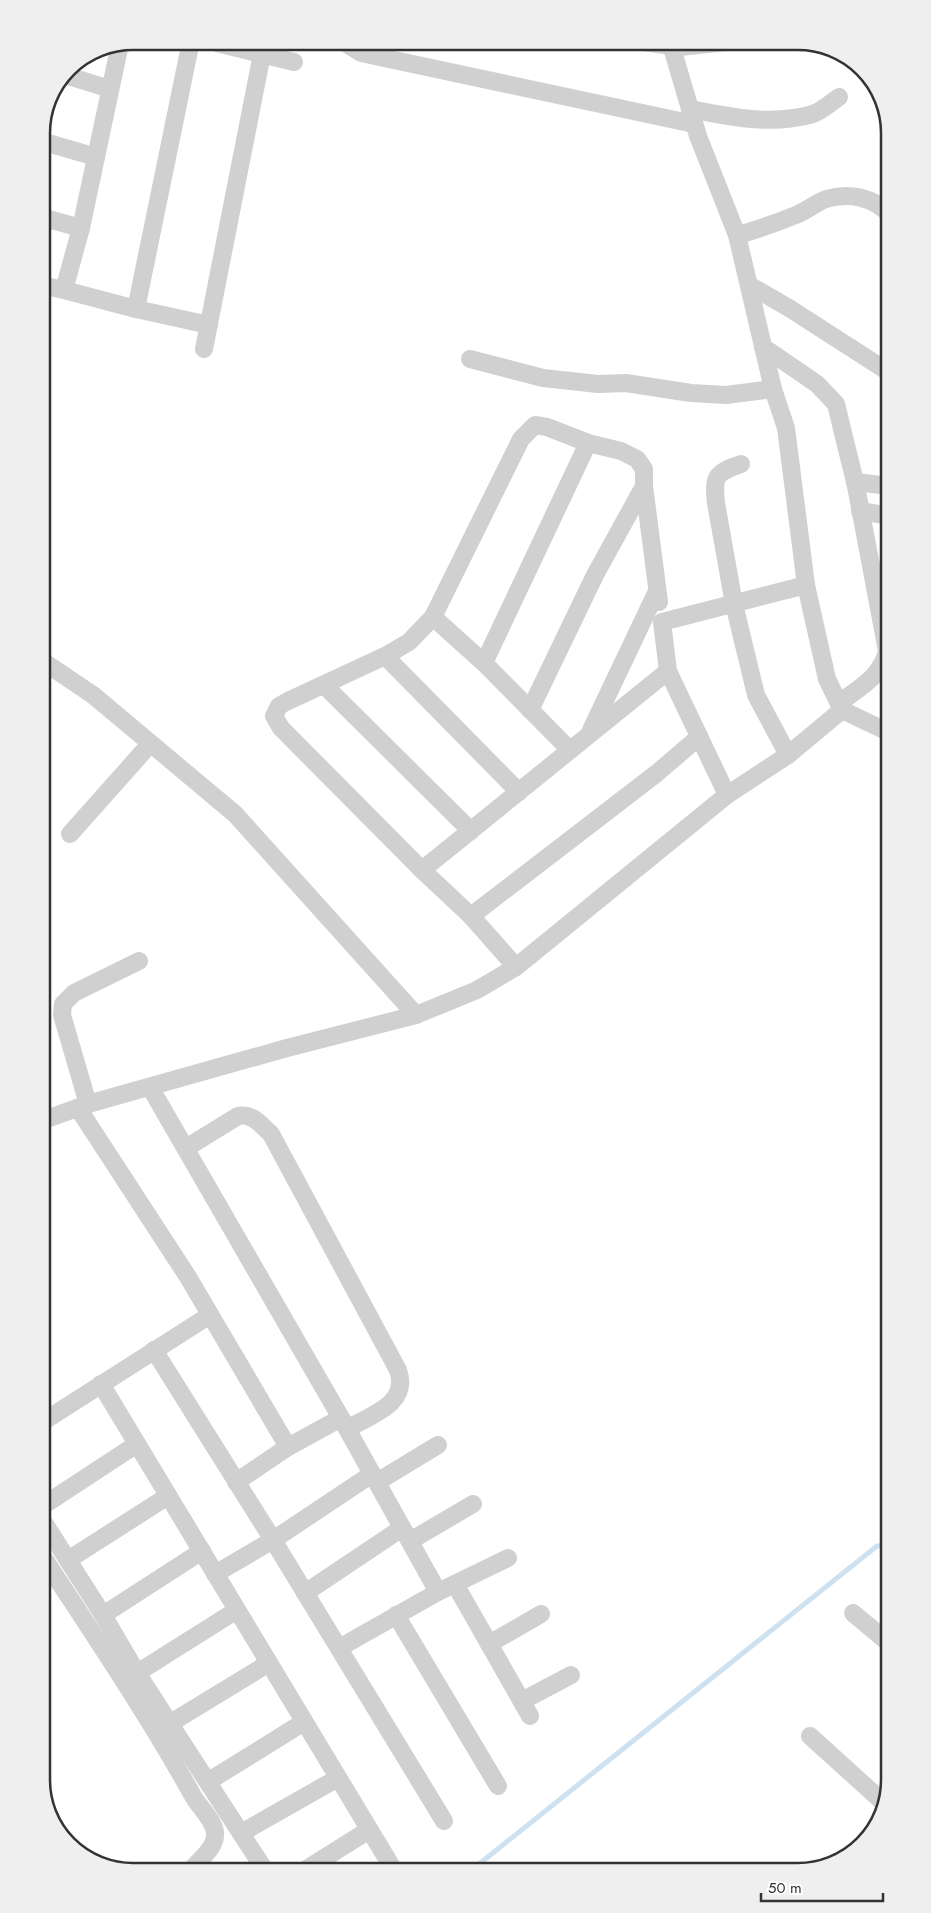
<svg xmlns="http://www.w3.org/2000/svg" width="931" height="1913" font-family="Jost,sans-serif">
	<rect width="100%" height="100%" fill="#fff"/>
	<g fill="none" stroke-linecap="round" stroke-linejoin="round">
		<!-- stream -->
		<polyline stroke="#cde1f0" stroke-width="5" points="469,1872 877,1546 890,1545"/>
		<!-- minor -->
		<g stroke="#d0d0d0" stroke-width="18">
			<polyline points="209,41 294,62"/>
			<polyline points="342,41 361,53 694,124"/>
			<polyline points="636,41 680,47 735,41"/>
			<polyline points="670,41 698,136 737,235 773,389 786,428 806,585 827,679 842,710 890,733"/>
			<polyline points="65,75 110,89"/>
			<path d="M690 109C731 117 772 126 813 114 822 111 832 102 839 97"/>
			<polyline points="41,141 96,157"/>
			<polyline points="41,217 81,228"/>
			<path d="M737 235C757 230 776 223 796 215 806 211 816 203 826 199 848 192 874 197 890 215"/>
			<polyline points="41,285 64,290 81,228 120,44"/>
			<polyline points="749,285 789,308 890,373"/>
			<polyline points="64,290 136,309 209,325"/>
			<polyline points="136,309 191,41"/>
			<path d="M763 347 817 384 836 404 856 486 887 651C881 677 859 688 839 703"/>
			<polyline points="204,349 262,54"/>
			<polyline points="470,359 543,378 598,384 626,383 691,393 726,395 773,389"/>
			<path d="M741 464C716 473 713 475 716 503L734 604 756 695 788 755"/>
			<polyline points="855,482 890,486"/>
			<polyline points="644,486 659,602"/>
			<polyline points="860,511 890,516"/>
			<polyline points="433,617 521,439 535,425 547,427 588,443 621,451 637,459 644,469 644,486 595,575 530,710"/>
			<polyline points="385,656 519,792"/>
			<polyline points="41,660 93,695 235,814 416,1015"/>
			<polyline points="484,663 588,443"/>
			<polyline points="324,685 471,831"/>
			<polyline points="591,730 657,591"/>
			<polyline points="570,750 484,663 433,617 409,642 385,656 288,701 279,706 274,716 281,728 422,870 471,916 516,967 727,795 788,755 842,710"/>
			<polyline points="727,795 668,671 662,622 806,585"/>
			<polyline points="70,834 150,744"/>
			<polyline points="422,870 668,671"/>
			<polyline points="471,916 657,773 699,737"/>
			<polyline points="150,1087 341,1418 438,1592"/>
			<polyline points="88,1104 62,1015 63,1004 74,993 139,961"/>
			<polyline points="78,1108 188,1277 288,1447"/>
			<polyline points="41,1121 88,1104 287,1048 416,1015 477,990 516,967"/>
			<path d="M186 1148 238 1116C253 1113 261 1125 271 1134L398 1370C410 1404 371 1415 347 1429"/>
			<polyline points="154,1350 273,1540 444,1821"/>
			<polyline points="101,1384 395,1872"/>
			<polyline points="41,1423 210,1315"/>
			<polyline points="236,1482 288,1447 341,1418"/>
			<polyline points="377,1482 438,1445"/>
			<polyline points="41,1507 137,1444"/>
			<polyline points="41,1518 103,1615 137,1673 266,1872"/>
			<polyline points="410,1541 473,1504"/>
			<path d="M41 1554C93 1634 147 1713 193 1796 199 1807 213 1819 215 1832 217 1848 198 1861 189 1872"/>
			<polyline points="68,1560 168,1496"/>
			<polyline points="215,1574 273,1540 372,1474"/>
			<polyline points="455,1584 530,1716"/>
			<polyline points="305,1593 402,1528"/>
			<polyline points="853,1613 890,1644"/>
			<polyline points="103,1615 202,1551"/>
			<polyline points="396,1615 498,1786"/>
			<polyline points="489,1644 541,1614"/>
			<polyline points="339,1648 438,1592 508,1558"/>
			<polyline points="137,1673 237,1610"/>
			<polyline points="522,1701 571,1675"/>
			<polyline points="169,1724 269,1663"/>
			<polyline points="810,1736 883,1802"/>
			<polyline points="209,1781 304,1722"/>
			<polyline points="241,1833 338,1778"/>
			<polyline points="302,1872 369,1830"/>
		</g>
	</g>
	<!-- crop -->
	<path d="M0 0H931V1913H0ZM133 50H798A83 83 0 0 1 881 133V1780A83 83 0 0 1 798 1863H133A83 83 0 0 1 50 1780V133A83 83 0 0 1 133 50Z" fill="#efefef" fill-rule="evenodd"/>
	<path fill="none" stroke="#333" stroke-width="2.5" d="M133 50H798A83 83 0 0 1 881 133V1780A83 83 0 0 1 798 1863H133A83 83 0 0 1 50 1780V133A83 83 0 0 1 133 50Z"/>
	<!-- scale -->
	<path d="M761 1893v8h122v-8" fill="none" stroke="#333333" stroke-width="2.5"/>
	<text x="768" y="1893" font-size="15" fill="#333333" stroke="#ffffff" stroke-width="4" paint-order="stroke">50 m</text>
</svg>
